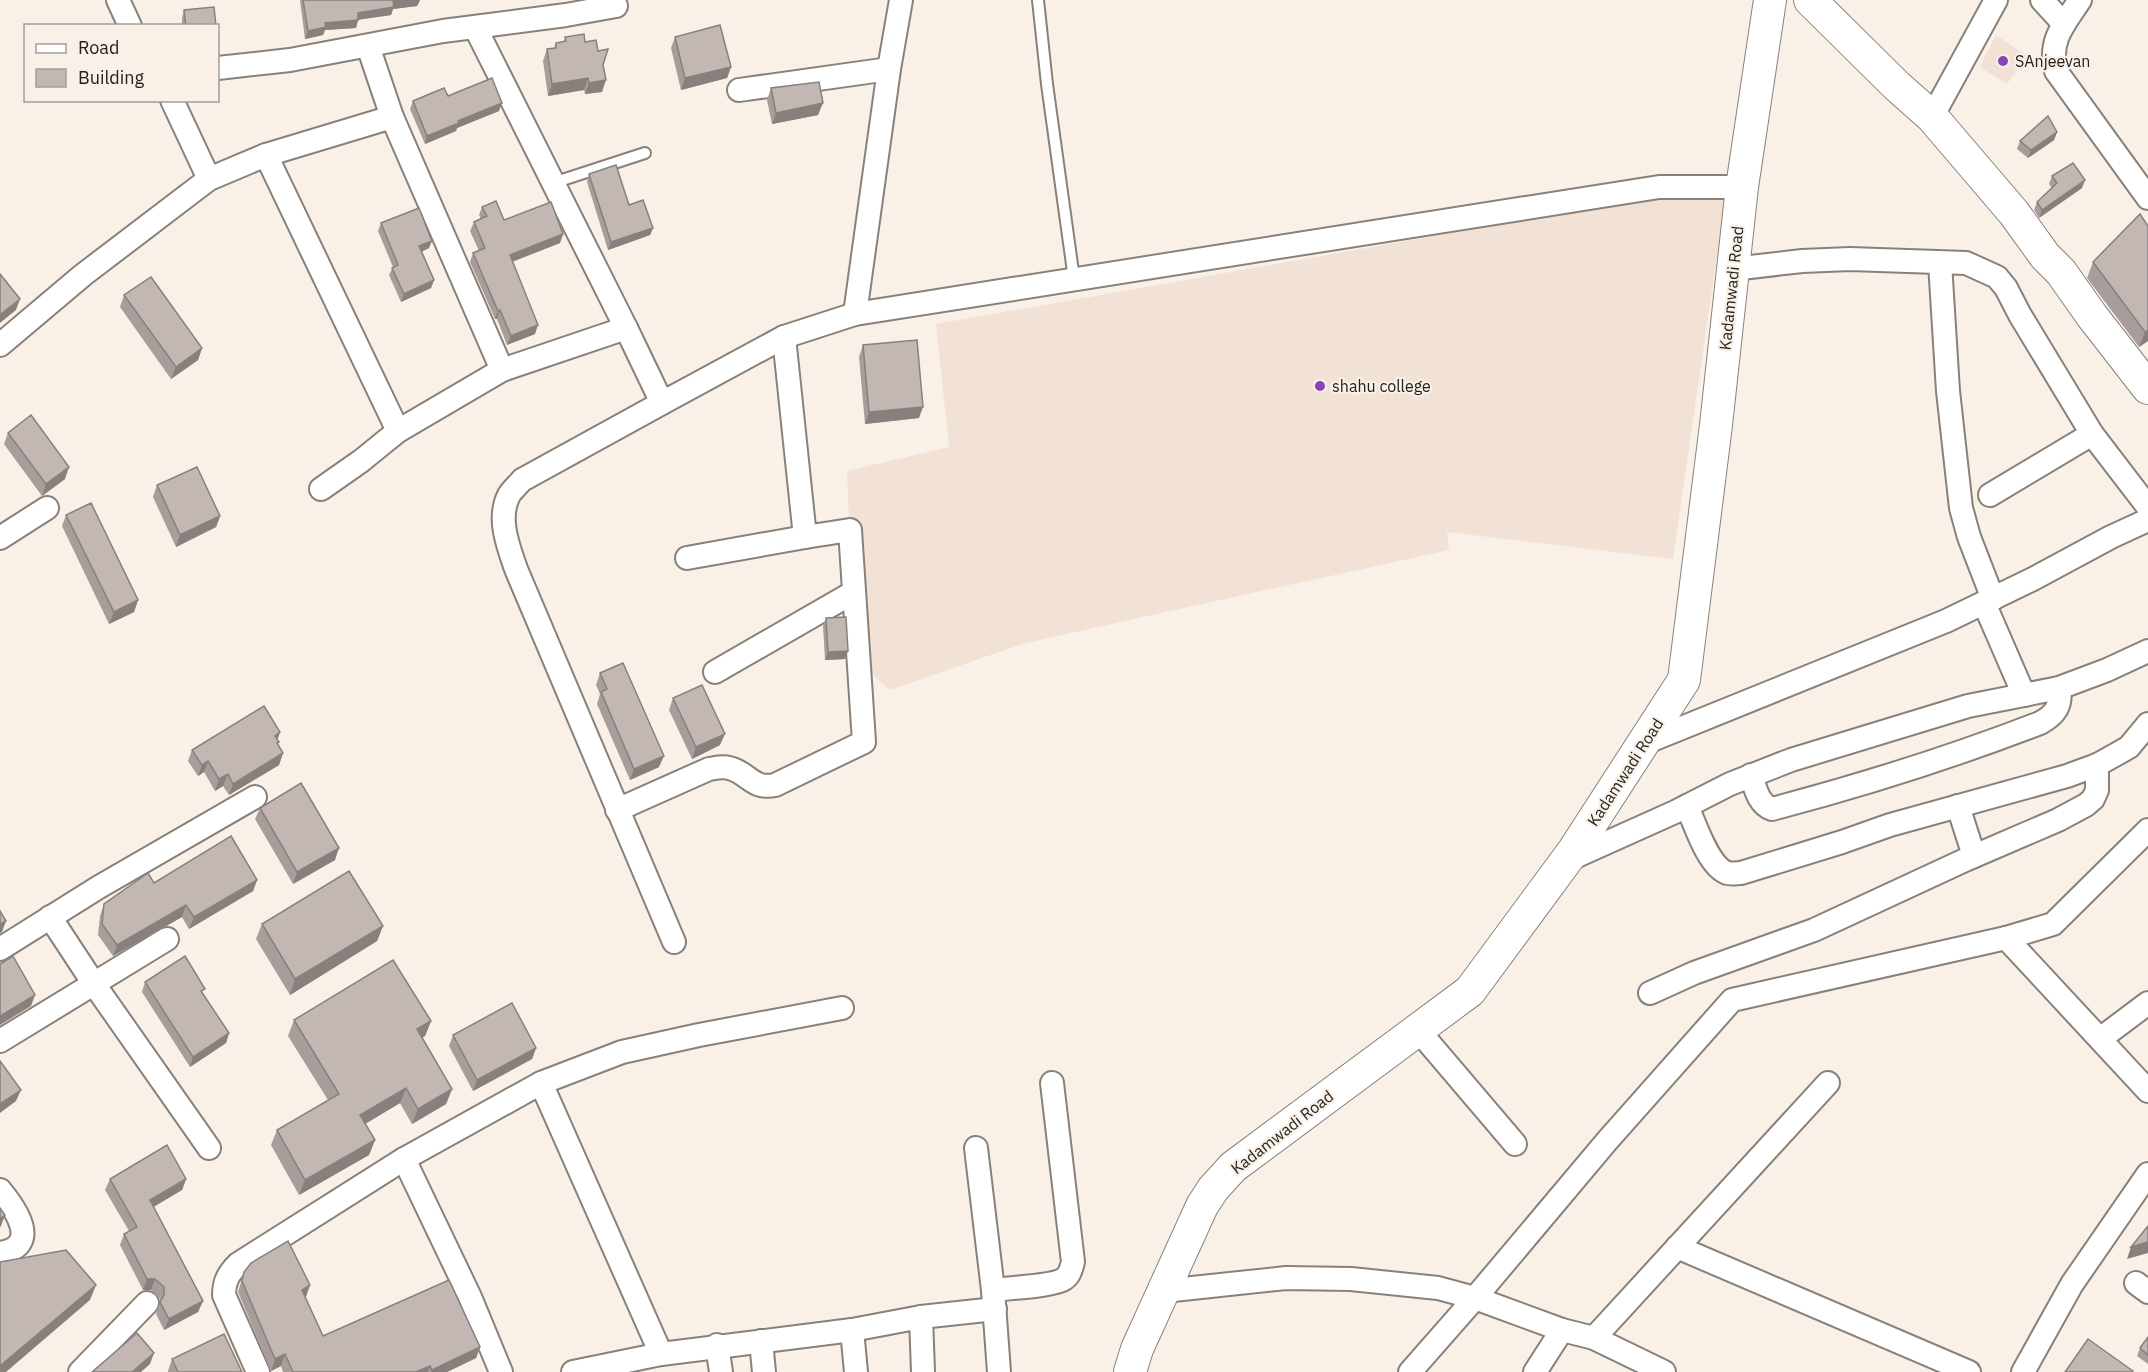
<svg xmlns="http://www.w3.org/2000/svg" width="2148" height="1372" font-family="'IBM Plex Sans',sans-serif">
	<rect width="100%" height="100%" fill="#f9f0e8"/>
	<!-- built -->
	<g fill="#f2e2d5">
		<polygon points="1996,35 2027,56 2007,84 1980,67"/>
		<polygon points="1725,199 1673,559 1447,532 1449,550 1025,643 890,690 855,659 847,471 949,447 936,324 1639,200"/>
	</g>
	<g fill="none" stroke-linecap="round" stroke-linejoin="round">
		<defs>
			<g id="lane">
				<polyline points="1038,0 1047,84 1074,279"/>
				<polyline points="553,183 645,153"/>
			</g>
			<g id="street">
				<polyline points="118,0 130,26"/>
				<polyline points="901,0 889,69 855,314 1659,187 1742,187"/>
				<polyline points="2042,0 2064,24"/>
				<path d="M2080 0C2064 24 2048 41 2056 71L2148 198"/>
				<polyline points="368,46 392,117"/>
				<polyline points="218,68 290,60 443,31 566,15 616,6"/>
				<polyline points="739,90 889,69"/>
				<polyline points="172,100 209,179"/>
				<polyline points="1932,117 1996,0"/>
				<polyline points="266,155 398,431"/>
				<polyline points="1940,263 1948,391 1961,508 1969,537 1993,599"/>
				<polyline points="1733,269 1802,261 1850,259 1966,263 1997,277 2006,288 2020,315 2092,434 2148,507"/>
				<polyline points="626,328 662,403 784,337 855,314"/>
				<polyline points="0,345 83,275 209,179 266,155 392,117 502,370"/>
				<path d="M662 403 522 480C518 485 512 490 509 495 497 518 508 546 516 569L674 942"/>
				<polyline points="321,489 361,461 398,431 502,370 626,328 475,27"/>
				<polyline points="1990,495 2092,434"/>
				<polyline points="0,538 47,508"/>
				<polyline points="687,558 805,537"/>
				<polyline points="1984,603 2024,695"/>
				<polyline points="715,672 854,592"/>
				<polyline points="1642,744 1946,621 2031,580 2111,537 2148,520"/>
				<path d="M1751 775C1755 787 1758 804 1772 809 1863 785 1952 757 2040 723 2055 715 2062 706 2059 688"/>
				<path d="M1687 806C1695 824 1708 866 1727 873 1731 874 1737 873 1741 873L1842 842 1890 825 2067 776 2097 765 2115 755 2129 747 2148 724"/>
				<polyline points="1958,806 1974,856"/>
				<path d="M617 810 709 769C716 768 722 766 729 768 748 772 752 790 775 785L864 742 850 530 805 537 784 337"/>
				<polyline points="1568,860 1675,812 1730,784 1791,760 1968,706 2059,688 2107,670 2148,651"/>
				<polyline points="50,917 94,984 209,1148"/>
				<polyline points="2006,938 2053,924 2148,830"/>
				<polyline points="0,949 99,887 255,797"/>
				<polyline points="1650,993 1694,973 1814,930 1965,860 2058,820 2086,805 2093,799 2097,790 2097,765"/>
				<polyline points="1418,1030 1515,1144"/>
				<polyline points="2100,1039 2148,1003"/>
				<polyline points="0,1041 167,939"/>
				<polyline points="541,1083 622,1052 699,1035 842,1008"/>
				<polyline points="976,1148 993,1290 999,1372"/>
				<polyline points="404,1159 470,1297 501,1372"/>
				<path d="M0 1190C15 1208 42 1246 0 1253"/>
				<polyline points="1677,1247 1969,1372"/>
				<polyline points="2136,1283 2148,1292"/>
				<path d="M993 1290C1008 1288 1054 1286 1064 1279 1070 1275 1071 1269 1073 1262L1052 1083"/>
				<polyline points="1164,1291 1286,1278 1351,1279 1438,1288 1475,1298 1562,1330 1594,1338 1664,1372"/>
				<polyline points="921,1317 995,1309"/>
				<polyline points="852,1330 856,1372"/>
				<polyline points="1594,1338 1828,1083"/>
				<polyline points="761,1341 764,1372"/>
				<polyline points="717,1345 721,1372"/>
				<polyline points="661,1354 852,1330 921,1317 923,1372"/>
				<polyline points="80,1372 147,1303"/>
				<path d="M258 1372 224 1295C224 1282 228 1274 238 1264L404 1159 541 1083 661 1354 573 1372"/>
				<polyline points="1410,1372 1475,1298 1607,1141 1732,1000 2006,938 2148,1091"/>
				<polyline points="1535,1372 1562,1330"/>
				<polyline points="2023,1372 2072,1284 2148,1174"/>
			</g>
			<g id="secondary">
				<polyline points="1810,0 1897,86 1932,117 2014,213 2045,256 2061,272 2092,316 2148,388"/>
				<polyline points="1130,1372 1137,1349 1202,1206 1213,1189 1233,1167 1470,991 1574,850 1684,680 1716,425 1742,187 1770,0"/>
			</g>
		</defs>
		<!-- lane casing -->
		<use href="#lane" stroke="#898179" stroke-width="14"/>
		<!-- street casing -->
		<use href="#street" stroke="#898179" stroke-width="26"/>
		<!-- secondary casing -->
		<use href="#secondary" stroke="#898179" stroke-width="34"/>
		<!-- lane -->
		<use href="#lane" stroke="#fff" stroke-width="10"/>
		<!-- street -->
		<use href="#street" stroke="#fff" stroke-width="22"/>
		<!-- secondary -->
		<use href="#secondary" stroke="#fff" stroke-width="32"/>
	</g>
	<!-- wall -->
	<g fill="#a89d9a">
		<polygon points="300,0 420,0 417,6 393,9 391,15 358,20 356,28 325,30 323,35 305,39"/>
		<polygon points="184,10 216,26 182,26 182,18"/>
		<polygon points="565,37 585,42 598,51 603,65 602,92 585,94 584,90 548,96 543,61 547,49 554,48 556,43 564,42"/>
		<polygon points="675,37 731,67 727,78 681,90 671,48"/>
		<polygon points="771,88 818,115 772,124 767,100"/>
		<polygon points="448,96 499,111 457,128 456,131 425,144 410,109 413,101"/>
		<polygon points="2057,132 2054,140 2028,158 2017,149 2020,141"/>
		<polygon points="589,174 629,205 653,228 650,235 608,250 587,182"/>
		<polygon points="2052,176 2082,188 2039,218 2034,210 2037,202 2052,188 2049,184"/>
		<polygon points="482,207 504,220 563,234 560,243 513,261 535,334 507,345 497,319 495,319 470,262 473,253 479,251 470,231 474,222 481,219 479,215"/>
		<polygon points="2140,214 2148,341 2139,347 2087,278 2093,262"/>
		<polygon points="381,223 429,248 422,251 434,280 431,288 401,302 389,275 393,267 378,231"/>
		<polygon points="124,295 202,348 198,360 171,379 120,307"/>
		<polygon points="863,345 919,418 865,424 859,357"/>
		<polygon points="8,433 65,479 42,496 4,444"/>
		<polygon points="157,485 220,516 216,527 176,547 153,497"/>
		<polygon points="66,515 138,600 134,612 109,624 62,526"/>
		<polygon points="826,618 845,659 825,660 823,626"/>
		<polygon points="600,673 659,767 630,780 597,704 600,694 596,685"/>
		<polygon points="673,698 720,745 692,759 669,710"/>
		<polygon points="280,732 277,740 278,745 283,753 279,765 229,795 223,786 215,791 204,772 198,776 188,761 192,750"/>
		<polygon points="260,808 335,860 293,884 255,819"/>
		<polygon points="257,880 253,891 189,929 182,917 113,956 98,935 100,916 104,904 154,883"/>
		<polygon points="262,924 383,926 377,941 290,995 256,939"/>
		<polygon points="145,982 203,994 229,1033 226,1043 190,1067 142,992"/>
		<polygon points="294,1020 431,1021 425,1036 422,1038 452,1089 446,1104 412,1124 400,1103 365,1124 375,1140 369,1155 299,1195 271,1145 277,1130 328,1100 288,1036"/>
		<polygon points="453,1035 536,1048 532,1059 473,1091 449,1046"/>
		<polygon points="110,1179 186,1179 182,1190 153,1207 203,1301 198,1312 164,1330 156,1314 160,1302 160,1299 151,1290 143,1290 120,1245 124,1234 129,1231 105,1190"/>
		<polygon points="244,1272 310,1285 305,1297 323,1336 480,1347 476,1358 447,1372 283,1372 281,1366 271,1371 238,1292"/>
		<polygon points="2148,1337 2148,1364 2137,1356 2140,1348"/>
		<polygon points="172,1359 242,1372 168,1372 168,1371"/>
	</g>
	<!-- shaded-wall -->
	<g fill="#88807d">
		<polygon points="405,0 420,0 417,6 393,9 391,15 355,20 358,13 393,1"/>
		<polygon points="358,20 356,28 325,30 323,35 305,39 308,31 325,23"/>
		<polygon points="731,67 727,78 681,90 685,78"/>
		<polygon points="588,78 584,90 548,96 552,84"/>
		<polygon points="606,80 602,92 585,94 589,83"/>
		<polygon points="502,103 499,111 457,128 456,131 425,144 427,136 458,121"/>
		<polygon points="823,103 818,115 772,124 776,113"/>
		<polygon points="2057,132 2054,140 2028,158 2031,150"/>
		<polygon points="2085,180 2082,188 2039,218 2042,210"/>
		<polygon points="653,228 650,235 608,250 611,242"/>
		<polygon points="563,234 560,243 507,264 510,255"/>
		<polygon points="432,241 429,248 417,254 419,246"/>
		<polygon points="434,280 431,288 401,302 404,294"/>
		<polygon points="20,299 16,310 0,323 0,315"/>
		<polygon points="500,310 497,319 495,319 498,311"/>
		<polygon points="538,325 535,334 507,345 511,336"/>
		<polygon points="2148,330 2148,341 2139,347 2145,332"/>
		<polygon points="202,348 198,360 171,379 176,367"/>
		<polygon points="923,407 919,418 865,424 869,412"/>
		<polygon points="69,467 65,479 42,496 46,484"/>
		<polygon points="220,516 216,527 176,547 180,535"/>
		<polygon points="138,600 134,612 109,624 114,612"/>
		<polygon points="848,651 845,659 825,660 828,652"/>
		<polygon points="280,732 276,744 275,736"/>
		<polygon points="725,734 720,745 692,759 696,747"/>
		<polygon points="283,753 279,765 229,795 233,784"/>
		<polygon points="664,756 659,767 630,780 634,769"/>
		<polygon points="208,761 204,772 198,776 202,765"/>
		<polygon points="228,774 223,786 215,791 219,779"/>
		<polygon points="339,848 335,860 293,884 297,872"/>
		<polygon points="257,880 253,891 189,929 194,917"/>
		<polygon points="186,905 182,917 113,956 117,945"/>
		<polygon points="6,921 2,932 0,933 0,924"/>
		<polygon points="383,926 377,941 290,995 295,979"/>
		<polygon points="35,995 31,1006 0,1025 0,1016"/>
		<polygon points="431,1021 425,1036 412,1044 417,1029"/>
		<polygon points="229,1033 226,1043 190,1067 193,1057"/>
		<polygon points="536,1048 532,1059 473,1091 477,1080"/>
		<polygon points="406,1088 400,1103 355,1130 360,1115"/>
		<polygon points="452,1089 446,1104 412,1124 418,1109"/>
		<polygon points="21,1090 16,1101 0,1113 0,1104"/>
		<polygon points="375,1140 369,1155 299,1195 305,1180"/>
		<polygon points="186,1179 182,1190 145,1212 150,1200"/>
		<polygon points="5,1215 1,1226 0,1227 0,1219"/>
		<polygon points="2148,1242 2148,1253 2127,1259 2131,1247"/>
		<polygon points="147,1279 155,1279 151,1290 143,1290"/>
		<polygon points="96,1285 90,1300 6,1372 0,1372 0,1366"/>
		<polygon points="310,1285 306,1297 297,1301 302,1290"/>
		<polygon points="203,1301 198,1312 164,1330 169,1319"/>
		<polygon points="480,1347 476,1358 447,1372 431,1372 432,1370"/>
		<polygon points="154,1353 150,1364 141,1372 132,1372"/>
		<polygon points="285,1354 281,1366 271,1371 275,1359"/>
		<polygon points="430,1366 428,1372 416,1372"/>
	</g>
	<!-- building -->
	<g fill="#c3b7b3" stroke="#88807d" stroke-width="1.5">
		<polygon points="303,0 405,0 393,1 394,7 358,13 358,20 325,23 326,27 308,31"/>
		<polygon points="214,7 216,26 186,26 184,10"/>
		<polygon points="720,25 731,67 685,78 675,37"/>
		<polygon points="584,34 585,42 596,40 598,51 608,49 603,65 606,80 589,83 588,78 552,84 547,49 556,48 556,43 566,41 565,37"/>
		<polygon points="492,78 502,103 458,121 459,123 427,136 413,101 444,88 448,96"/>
		<polygon points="819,82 823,103 776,113 771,88"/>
		<polygon points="2048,116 2057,132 2031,150 2020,141"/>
		<polygon points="2073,163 2085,180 2042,210 2037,202 2057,183 2052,176"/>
		<polygon points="616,165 629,205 643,200 653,228 611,242 589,174"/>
		<polygon points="496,201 504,220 551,202 563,234 510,255 538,325 511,336 500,310 498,311 473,253 485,248 474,222 487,216 482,207"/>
		<polygon points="419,208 432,241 419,246 434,280 404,294 392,268 398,265 381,223"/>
		<polygon points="2140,214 2148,226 2148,330 2145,332 2093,262"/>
		<polygon points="0,274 20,299 0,315"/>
		<polygon points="151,277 202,348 176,367 124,295"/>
		<polygon points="917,340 923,407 869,412 863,345"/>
		<polygon points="31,415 69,467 46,484 8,433"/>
		<polygon points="197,467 220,516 180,535 157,485"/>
		<polygon points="91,503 138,600 114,612 66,515"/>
		<polygon points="846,617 848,651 828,652 826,618"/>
		<polygon points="623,663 664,756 634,769 601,692 607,689 600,673"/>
		<polygon points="702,685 725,734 696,747 673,698"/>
		<polygon points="264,706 280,732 275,736 279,742 277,743 283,753 233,784 228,774 219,779 208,761 202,765 192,750"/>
		<polygon points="301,783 339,848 297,872 260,808"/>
		<polygon points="231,836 257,880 194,917 186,905 117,945 102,924 104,904 148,873 154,883"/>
		<polygon points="349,871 383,926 295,979 262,924"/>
		<polygon points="0,911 6,921 0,924"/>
		<polygon points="13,956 35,995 0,1016 0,964"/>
		<polygon points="185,956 205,989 201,991 229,1033 193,1057 145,982"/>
		<polygon points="393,960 431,1021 417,1029 452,1089 418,1109 406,1088 360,1115 375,1140 305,1180 277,1130 339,1094 294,1020"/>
		<polygon points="512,1003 536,1048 477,1080 453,1035"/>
		<polygon points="0,1061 21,1090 0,1104"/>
		<polygon points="167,1145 186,1179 150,1200 203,1301 169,1319 160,1302 164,1295 164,1287 155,1279 147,1279 124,1234 137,1227 110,1179"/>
		<polygon points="0,1208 5,1215 0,1219"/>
		<polygon points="2148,1226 2148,1242 2131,1247"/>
		<polygon points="288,1241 310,1285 302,1290 323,1336 449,1280 480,1347 432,1370 430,1366 416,1372 293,1372 285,1354 275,1359 242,1281 244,1272 251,1263"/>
		<polygon points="66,1250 96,1285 0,1366 0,1262"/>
		<polygon points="137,1333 154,1353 132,1372 92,1372"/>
		<polygon points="224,1334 242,1372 178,1372 172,1359"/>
		<polygon points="2148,1337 2148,1355 2140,1348"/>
		<polygon points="2088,1339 2133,1371 2132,1372 2065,1372"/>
	</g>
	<!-- markers -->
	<g fill="#8c43b5" stroke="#f9f0e8" stroke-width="2">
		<circle cx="2003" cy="61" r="6"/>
		<circle cx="1320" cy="386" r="6"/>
	</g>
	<g text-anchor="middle" stroke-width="4.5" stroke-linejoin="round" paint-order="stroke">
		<!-- poi labels -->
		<g font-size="16" fill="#24201d" stroke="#f9f0e8" text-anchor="start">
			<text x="2015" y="67">SAnjeevan</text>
			<text x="1332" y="392">shahu college</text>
		</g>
		<!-- street labels -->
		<g font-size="16" fill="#24201d" stroke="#f9f0e8">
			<text transform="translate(1731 288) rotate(-84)" y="6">Kadamwadi Road</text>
			<text transform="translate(1625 772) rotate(-57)" y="6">Kadamwadi Road</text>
			<text transform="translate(1282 1132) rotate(-38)" y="6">Kadamwadi Road</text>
		</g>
	</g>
	<!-- legend -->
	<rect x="24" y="24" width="195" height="78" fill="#f9f0e8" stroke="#a49d97" stroke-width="1.5"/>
	<rect x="36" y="44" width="30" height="9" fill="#ffffff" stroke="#a49d97" stroke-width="1.5"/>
	<text x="78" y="54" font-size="18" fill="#24201d">Road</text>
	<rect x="36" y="69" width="30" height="18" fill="#c3b7b3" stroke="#a49d97" stroke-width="1.5"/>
	<text x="78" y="84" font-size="18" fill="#24201d">Building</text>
</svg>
